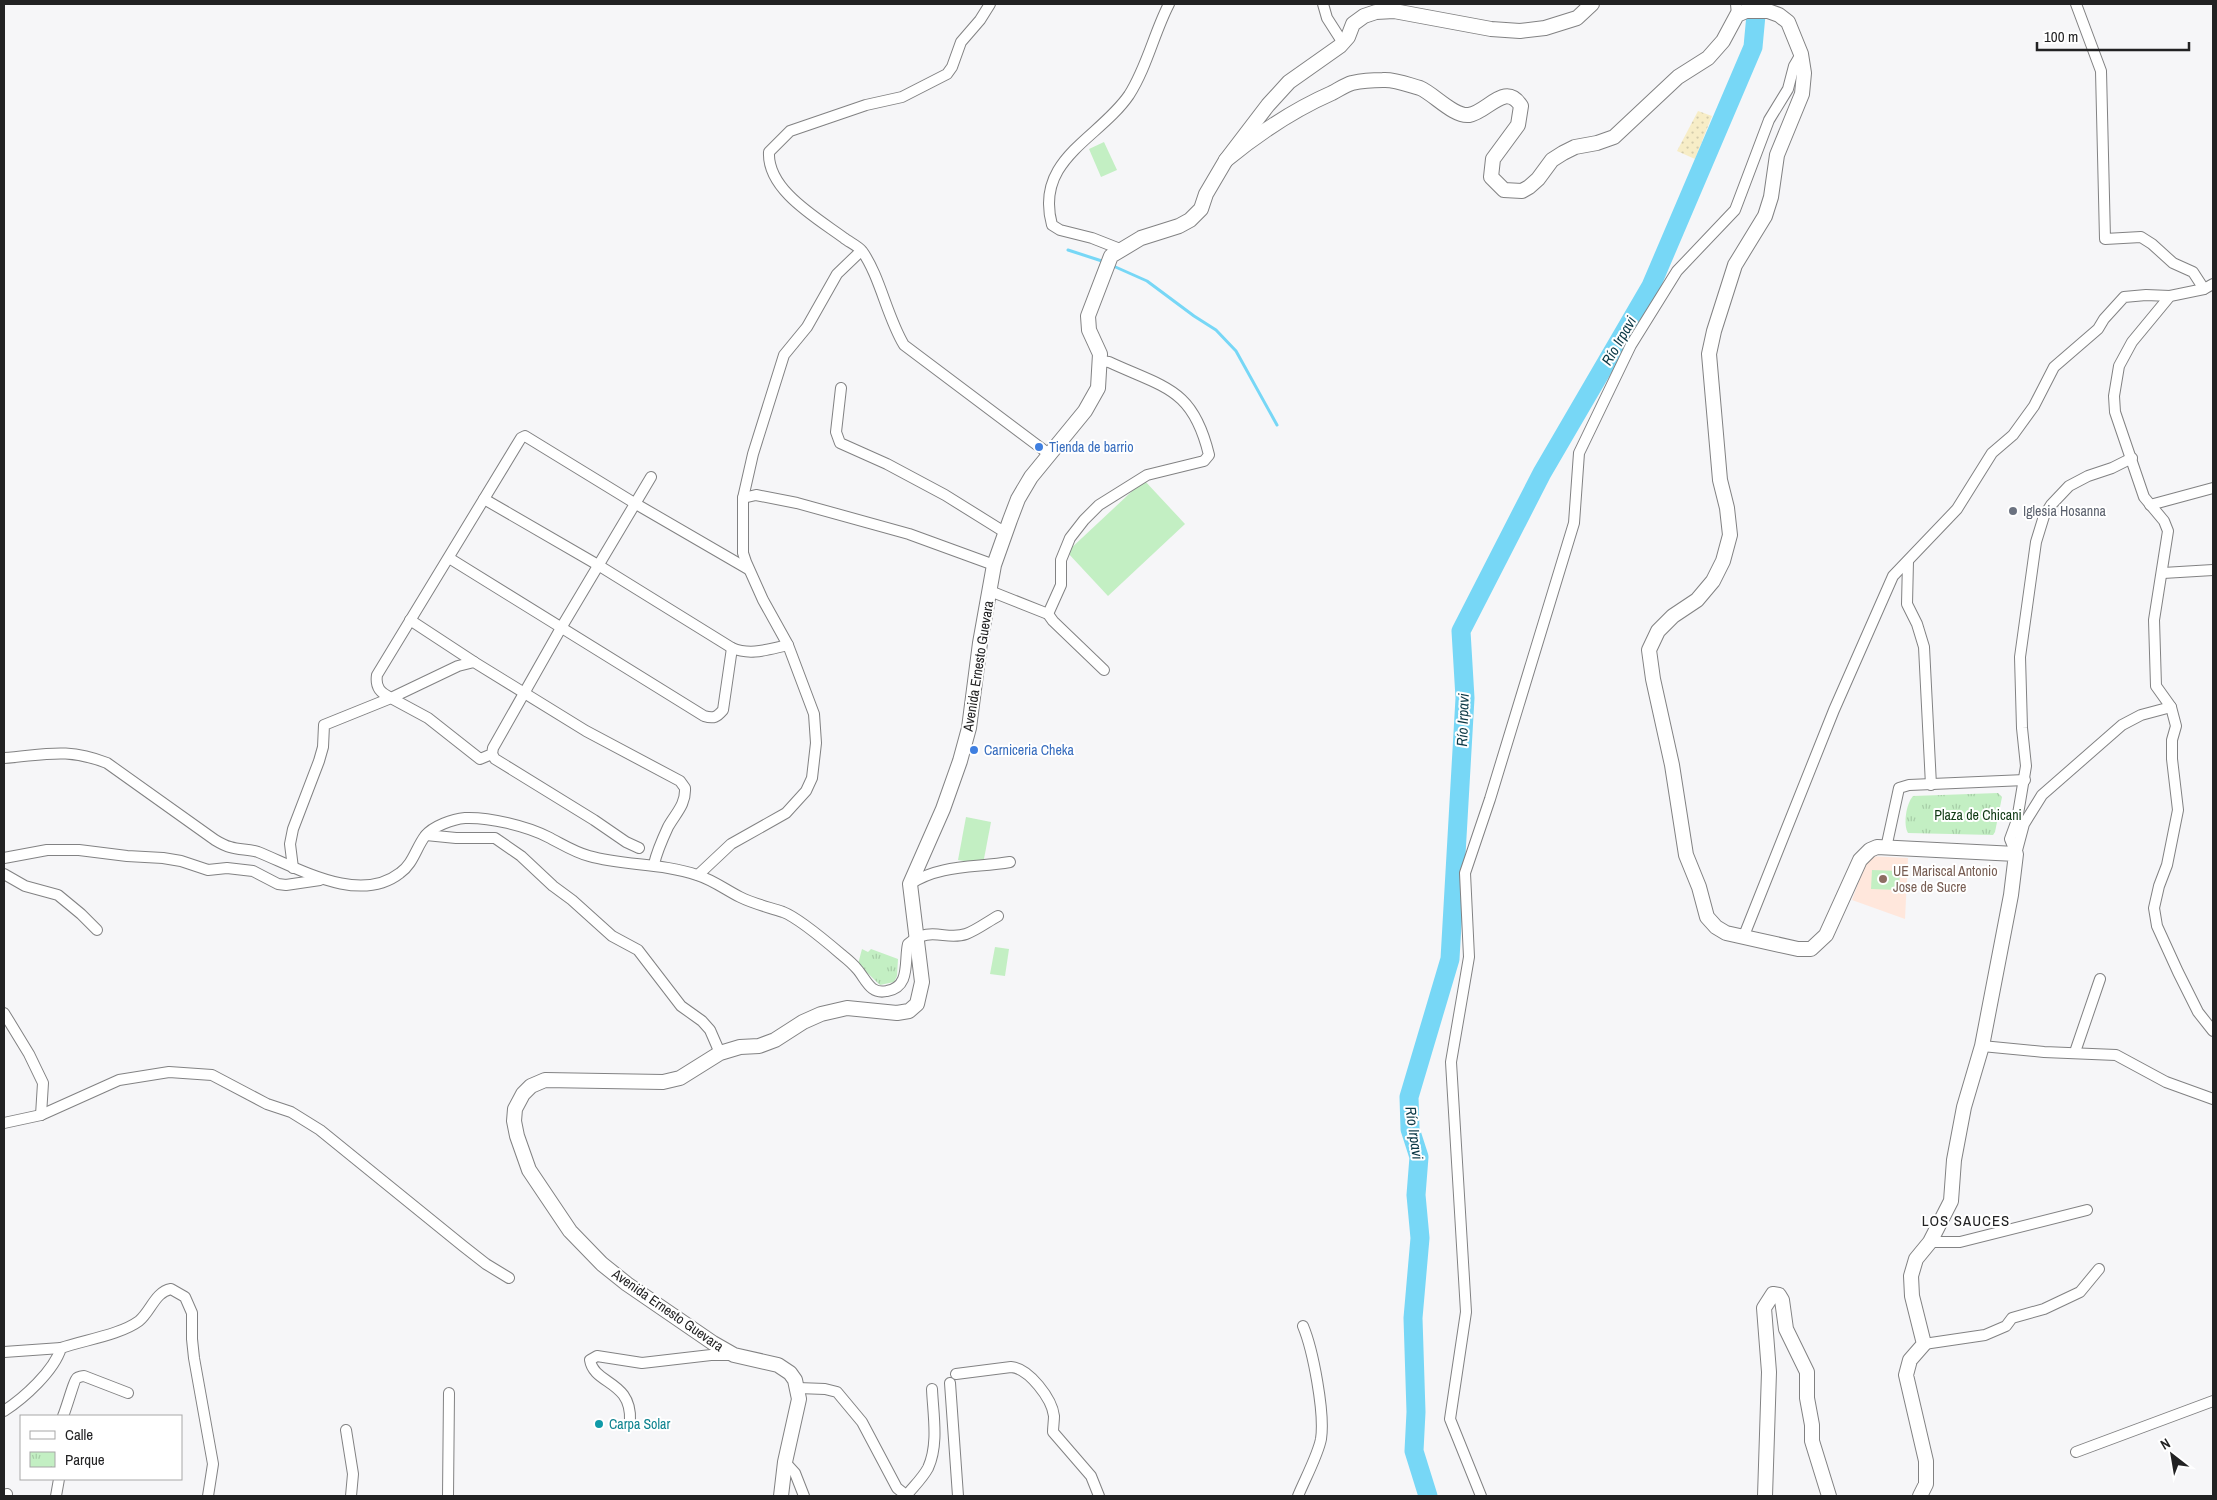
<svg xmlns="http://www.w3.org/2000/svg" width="2217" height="1500" font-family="'Archivo Narrow',sans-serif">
	<defs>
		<pattern id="sand-dots" width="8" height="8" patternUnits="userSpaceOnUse" patternTransform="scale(1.25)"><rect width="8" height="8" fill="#f7edc7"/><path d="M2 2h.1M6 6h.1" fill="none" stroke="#d3cbab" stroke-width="1.8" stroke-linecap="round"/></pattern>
		<pattern id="park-tufts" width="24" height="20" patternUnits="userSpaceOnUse" patternTransform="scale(1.25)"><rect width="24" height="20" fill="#c3efc3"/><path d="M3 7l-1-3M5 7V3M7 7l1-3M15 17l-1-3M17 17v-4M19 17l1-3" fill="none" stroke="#a7cda7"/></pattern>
	</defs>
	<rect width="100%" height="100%" fill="#f6f6f8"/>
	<!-- education -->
	<polygon fill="#ffe7dc" points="1868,856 1908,858 1905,919 1852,900"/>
	<!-- grass -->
	<g fill="#c3efc3">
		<polygon points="1104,142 1117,170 1101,177 1089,149"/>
		<polygon points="1144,480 1185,524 1108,596 1067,552"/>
		<polygon points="966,817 991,822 983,864 958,860"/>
		<polygon points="1872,870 1900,871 1899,890 1871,889"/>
		<polygon points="995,947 1009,949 1005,976 990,974"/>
	</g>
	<!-- sand -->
	<polygon fill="url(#sand-dots)" points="1698,111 1712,116 1695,159 1677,151"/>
	<!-- park -->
	<g fill="url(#park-tufts)">
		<path d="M1998 793 2002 797 1995 832 1993 835 1908 833C1903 825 1906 804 1913 796Z"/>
		<polygon points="862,949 868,952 871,949 898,959 897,976 894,982 880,985 858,964"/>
	</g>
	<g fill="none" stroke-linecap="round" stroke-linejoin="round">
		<!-- stream -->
		<g stroke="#77d7f6" stroke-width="3">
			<polyline points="1068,250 1105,262"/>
			<polyline points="1111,265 1147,281 1194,316 1216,330 1236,351 1277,425"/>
		</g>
		<!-- river -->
		<polyline stroke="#77d7f6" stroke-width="19" points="1428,1496 1414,1451 1416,1412 1413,1318 1420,1238 1416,1195 1419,1157 1410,1129 1409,1097 1450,959 1465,698 1461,631 1542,473 1651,286 1753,47 1757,4"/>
		<defs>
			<g id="street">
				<path d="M990 4 980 20 961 42 952 67 947 74 902 97 866 105 790 131 769 152C767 190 817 218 844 238 849 242 858 246 862 251 880 276 887 317 904 345L1049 454"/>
				<polyline points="1323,4 1327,18 1343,43"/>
				<polyline points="1736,4 1737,15"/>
				<polyline points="2076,4 2101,71 2105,239 2141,237 2152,244 2173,263 2193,272 2204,289"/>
				<path d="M1120 249 1092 238 1060 230 1052 225C1034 159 1099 139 1129 95 1147 67 1154 33 1169 4"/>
				<polyline points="2213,284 2204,289 2170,296 2132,342 2119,366 2114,396 2115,412 2144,497 2164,521 2168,531 2154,620 2156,686 2171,707 2176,726 2172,740 2172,759 2178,810 2167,865 2159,886 2154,908 2157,926 2178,972 2198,1012 2213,1031"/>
				<polyline points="841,388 836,432 840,443 887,464 945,495 1006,533"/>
				<polyline points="743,498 756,495 797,503 909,534 994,565"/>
				<path d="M484 499 598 565 732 648C751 656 769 649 788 645"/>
				<polyline points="2150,505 2213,488"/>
				<path d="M449 558 704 716C714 719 717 717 723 710L732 648"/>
				<polyline points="1908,561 1907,604 1917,624 1924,647 1931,785"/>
				<polyline points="2163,573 2213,570"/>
				<polyline points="990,591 1048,614 1053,621 1104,670"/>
				<path d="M1048 614 1061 585V560L1070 538 1084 520 1099 505 1147 475 1204 461 1209 455C1193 388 1165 388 1109 362L1100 361"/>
				<polyline points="410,620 474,662"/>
				<polyline points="492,754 495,759 594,820 626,842 639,848"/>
				<path d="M4 758C45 755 66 747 107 763L215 840C220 843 225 846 230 847 239 850 249 849 258 852 298 868 359 905 400 873 413 864 416 848 425 836 433 826 453 819 465 818 489 817 527 826 548 837 562 844 574 852 589 856 624 866 662 863 697 875 713 880 726 890 740 897 754 904 768 907 783 912 799 918 828 943 842 955 847 959 853 964 857 969 866 979 870 995 887 991 911 987 904 961 908 944 930 925 946 941 966 934 977 930 987 922 998 916"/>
				<polyline points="426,835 456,838 495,838 521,856 553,886 572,900 612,936 638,950 681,1006 702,1021 710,1030 720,1053"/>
				<polyline points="1886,848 1899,788 1909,785 2025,780"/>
				<polyline points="2016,854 2010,839 2017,820 2026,766 2022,728 2020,657 2036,542 2044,516 2051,505 2069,486 2088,476 2112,468 2132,458"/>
				<polyline points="2016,854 2024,824 2042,795 2122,725 2141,715 2171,707"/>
				<polyline points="4,858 47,850 79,850 127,856 163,858 181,861 208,870 227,868 253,871 278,884 286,885 320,880"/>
				<path d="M654 864C657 851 662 840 668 827 675 814 686 805 685 788L680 781 586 731 474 662 458 666 391 698C381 693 375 688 377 675L521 438 525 436 636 504 748 569"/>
				<polyline points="293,868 290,844 293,829 319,761 323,747 324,725 391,698 428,718 480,759 492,754 493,748 561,628 651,477"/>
				<polyline points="4,874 25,886 58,895 81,914 97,930"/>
				<polyline points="698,875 731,844 786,813 806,791 812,778 816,743 814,714 788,645 763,600 746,562 743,553 743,498 753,454 784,355 807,327 837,274 861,251"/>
				<path d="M910 884C940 864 976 868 1010 862"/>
				<polyline points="1743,938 1834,710 1893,576 1957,509 1992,453 2013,435 2034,406 2054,367 2098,329 2104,319 2124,297 2146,295 2170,296"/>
				<polyline points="4,1013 29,1054 43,1083 41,1115"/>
				<polyline points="1982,1046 2044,1052 2116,1055 2166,1082 2213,1099"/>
				<polyline points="2075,1052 2100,979"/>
				<polyline points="4,1123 41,1115 119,1080 169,1072 212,1075 267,1104 291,1112 320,1130 463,1246 486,1264 509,1278"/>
				<polyline points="1930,1242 1960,1242 2087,1210"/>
				<polyline points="1924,1344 1985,1335 2006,1326 2012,1318 2044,1309 2080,1292 2099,1269"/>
				<polyline points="4,1352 61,1348"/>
				<path d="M956 1374 1011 1367C1029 1368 1052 1399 1054 1416 1054 1421 1053 1427 1053 1432L1091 1476 1099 1496"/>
				<polyline points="950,1383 958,1496"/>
				<polyline points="798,1388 825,1389 837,1392 862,1422 897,1488 907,1496"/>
				<path d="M4 1411C24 1398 54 1371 61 1348 84 1340 120 1335 139 1321 151 1311 155 1292 171 1289L185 1297 192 1313V1339L194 1358 213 1464 208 1496"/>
				<path d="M63 1416C66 1410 74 1380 77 1378 78 1377 83 1376 84 1376L128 1393"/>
				<path d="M630 1421C632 1380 594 1385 590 1360L597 1356 642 1363 711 1355H733"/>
				<polyline points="346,1430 353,1474 351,1496"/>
				<polyline points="2076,1452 2213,1401"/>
				<polyline points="785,1462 795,1473 804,1496"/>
				<polyline points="4,1496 7,1494"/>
				<polyline points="56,1496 59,1479"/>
				<polyline points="448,1496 449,1393"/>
				<path d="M906 1496C913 1487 922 1479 928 1468 939 1444 933 1414 932 1389"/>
				<path d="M1298 1496C1304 1481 1318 1455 1321 1439 1325 1413 1313 1350 1303 1326"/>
				<polyline points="1481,1496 1450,1419 1466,1312 1451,1062 1469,957 1465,873 1490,799 1574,523 1579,453 1631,345 1677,271 1735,210 1769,120 1788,89 1794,66 1801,54"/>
			</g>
			<g id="secondary">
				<path d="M1226 160C1259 133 1293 110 1332 93 1338 90 1345 85 1352 83 1361 81 1373 80 1383 80 1394 79 1409 85 1420 88 1434 94 1454 117 1469 115 1488 112 1505 81 1521 106L1518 125 1493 159 1491 177 1504 190 1522 191 1529 187 1538 179 1552 160 1563 153 1575 147 1597 143 1614 137 1678 77 1708 58 1723 41 1737 15 1746 11H1768L1779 15 1788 22 1801 54 1804 73 1802 94 1777 155 1771 197 1765 216 1735 265 1714 331 1709 354 1720 480 1727 508 1730 535 1723 561 1713 581 1697 600 1673 616 1658 631 1649 650 1653 679 1672 765 1686 855 1699 887 1707 917 1716 927 1726 933 1798 949H1811L1826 935 1860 860 1870 850 1877 847 2016 854 2011 895 1982 1046 1964 1107 1954 1160 1951 1201 1930 1242 1916 1259 1911 1276 1912 1296 1924 1344 1910 1360 1906 1375 1926 1461V1484L1920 1496"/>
				<polyline points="781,1496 785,1462 799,1399 795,1380 790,1373 778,1365 734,1355 713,1343 627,1284 602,1264 570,1231 529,1170 517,1136 514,1121 515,1109 523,1094 531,1086 545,1080 663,1082 680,1078 720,1053 740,1047 759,1046 775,1040 803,1022 821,1014 847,1008 897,1013 909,1011 917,1004 922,982 910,884 943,809 960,761 969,728 980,643 994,565 1010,520 1018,499 1031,477 1085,411 1098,388 1100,354 1089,330 1088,316 1111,256 1141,238 1179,226 1190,220 1201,209 1206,194 1226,160 1268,105 1289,82 1340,46 1348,37 1353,24 1364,16 1376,12 1394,11 1491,29 1520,31 1545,28 1577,18 1592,4"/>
				<polyline points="1765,1496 1769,1372 1764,1308 1773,1294 1779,1295 1782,1300 1786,1329 1807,1372 1807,1398 1812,1425 1812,1441 1829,1496"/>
			</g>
		</defs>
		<!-- street casing -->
		<use href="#street" stroke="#828283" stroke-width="12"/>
		<!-- secondary casing -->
		<use href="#secondary" stroke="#828283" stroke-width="16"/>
		<!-- street -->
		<use href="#street" stroke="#fff" stroke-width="10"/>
		<!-- secondary -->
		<use href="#secondary" stroke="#fff" stroke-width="14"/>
	</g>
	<!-- markers -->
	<g fill="#3f7fe0" stroke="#fff" stroke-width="2">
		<circle cx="1039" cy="447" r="5"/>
		<circle cx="974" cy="750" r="5"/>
	</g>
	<circle fill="#6b7280" stroke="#fff" stroke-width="2" cx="2013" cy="511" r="5"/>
	<circle fill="#8d6e63" stroke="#fff" stroke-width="2" cx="1883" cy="879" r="5"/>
	<circle fill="#0f9aa8" stroke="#fff" stroke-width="2" cx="599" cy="1424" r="5"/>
	<g text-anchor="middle" stroke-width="4" stroke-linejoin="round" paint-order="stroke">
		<!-- shop labels -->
		<g font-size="14" fill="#366cbe" stroke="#fff" text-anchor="start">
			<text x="1049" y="452">Tienda de barrio</text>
			<text x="984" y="755">Carniceria Cheka</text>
		</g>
		<!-- worship labels -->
		<g font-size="14" fill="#5b616d" stroke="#fff" text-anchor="start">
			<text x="2023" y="516">Iglesia Hosanna</text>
		</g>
		<!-- street labels -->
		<g font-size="14" fill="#222223" stroke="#fff">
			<text transform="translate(978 666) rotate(-81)" y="5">Avenida Ernesto Guevara</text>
			<text transform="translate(668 1310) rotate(35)" y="5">Avenida Ernesto Guevara</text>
		</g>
		<!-- park labels -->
		<g font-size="14" fill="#0f3813" stroke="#fff">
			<text x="1978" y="820">Plaza de Chicani</text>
		</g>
		<!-- education labels -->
		<g font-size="14" fill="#785e54" stroke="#fff" text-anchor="start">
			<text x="1893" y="876">UE Mariscal Antonio<tspan x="1893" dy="16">Jose de Sucre</tspan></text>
		</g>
		<!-- culture labels -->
		<g font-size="14" fill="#0d838f" stroke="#fff" text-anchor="start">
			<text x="609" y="1429">Carpa Solar</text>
		</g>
		<!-- water labels -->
		<g font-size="15" font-style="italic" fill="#0c3946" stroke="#fff">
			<text transform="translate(1619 341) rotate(-60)" y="5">Río Irpavi</text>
			<text transform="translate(1463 720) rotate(-88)" y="5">Río Irpavi</text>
			<text transform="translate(1414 1133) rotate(82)" y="5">Río Irpavi</text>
		</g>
		<!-- neighbourhood labels -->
		<g font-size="15" letter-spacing="1" fill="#222223" stroke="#fff">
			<text x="1966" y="1226">LOS SAUCES</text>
		</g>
	</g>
	<!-- border -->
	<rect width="2217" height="1500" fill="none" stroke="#222223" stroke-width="10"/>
	<!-- legend -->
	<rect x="20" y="1415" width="162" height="65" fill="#ffffff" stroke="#a7a7a7"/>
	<rect x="30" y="1431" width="25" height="8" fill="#ffffff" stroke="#a7a7a7"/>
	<text x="65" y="1440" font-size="15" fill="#222223">Calle</text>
	<rect x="30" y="1452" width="25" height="15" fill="url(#park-tufts)" stroke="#a7a7a7"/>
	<text x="65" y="1465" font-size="15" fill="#222223">Parque</text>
	<!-- north arrow -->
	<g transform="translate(2172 1455) rotate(329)" stroke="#ffffff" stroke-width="4" paint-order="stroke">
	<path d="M0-4L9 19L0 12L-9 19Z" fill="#222223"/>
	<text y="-8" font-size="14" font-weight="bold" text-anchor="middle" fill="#222223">N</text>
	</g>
	<!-- scale -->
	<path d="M2037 42v8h152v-8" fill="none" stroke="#222223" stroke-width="2.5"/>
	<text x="2044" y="42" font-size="15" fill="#222223" stroke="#ffffff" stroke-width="4" paint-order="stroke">100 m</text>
</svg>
